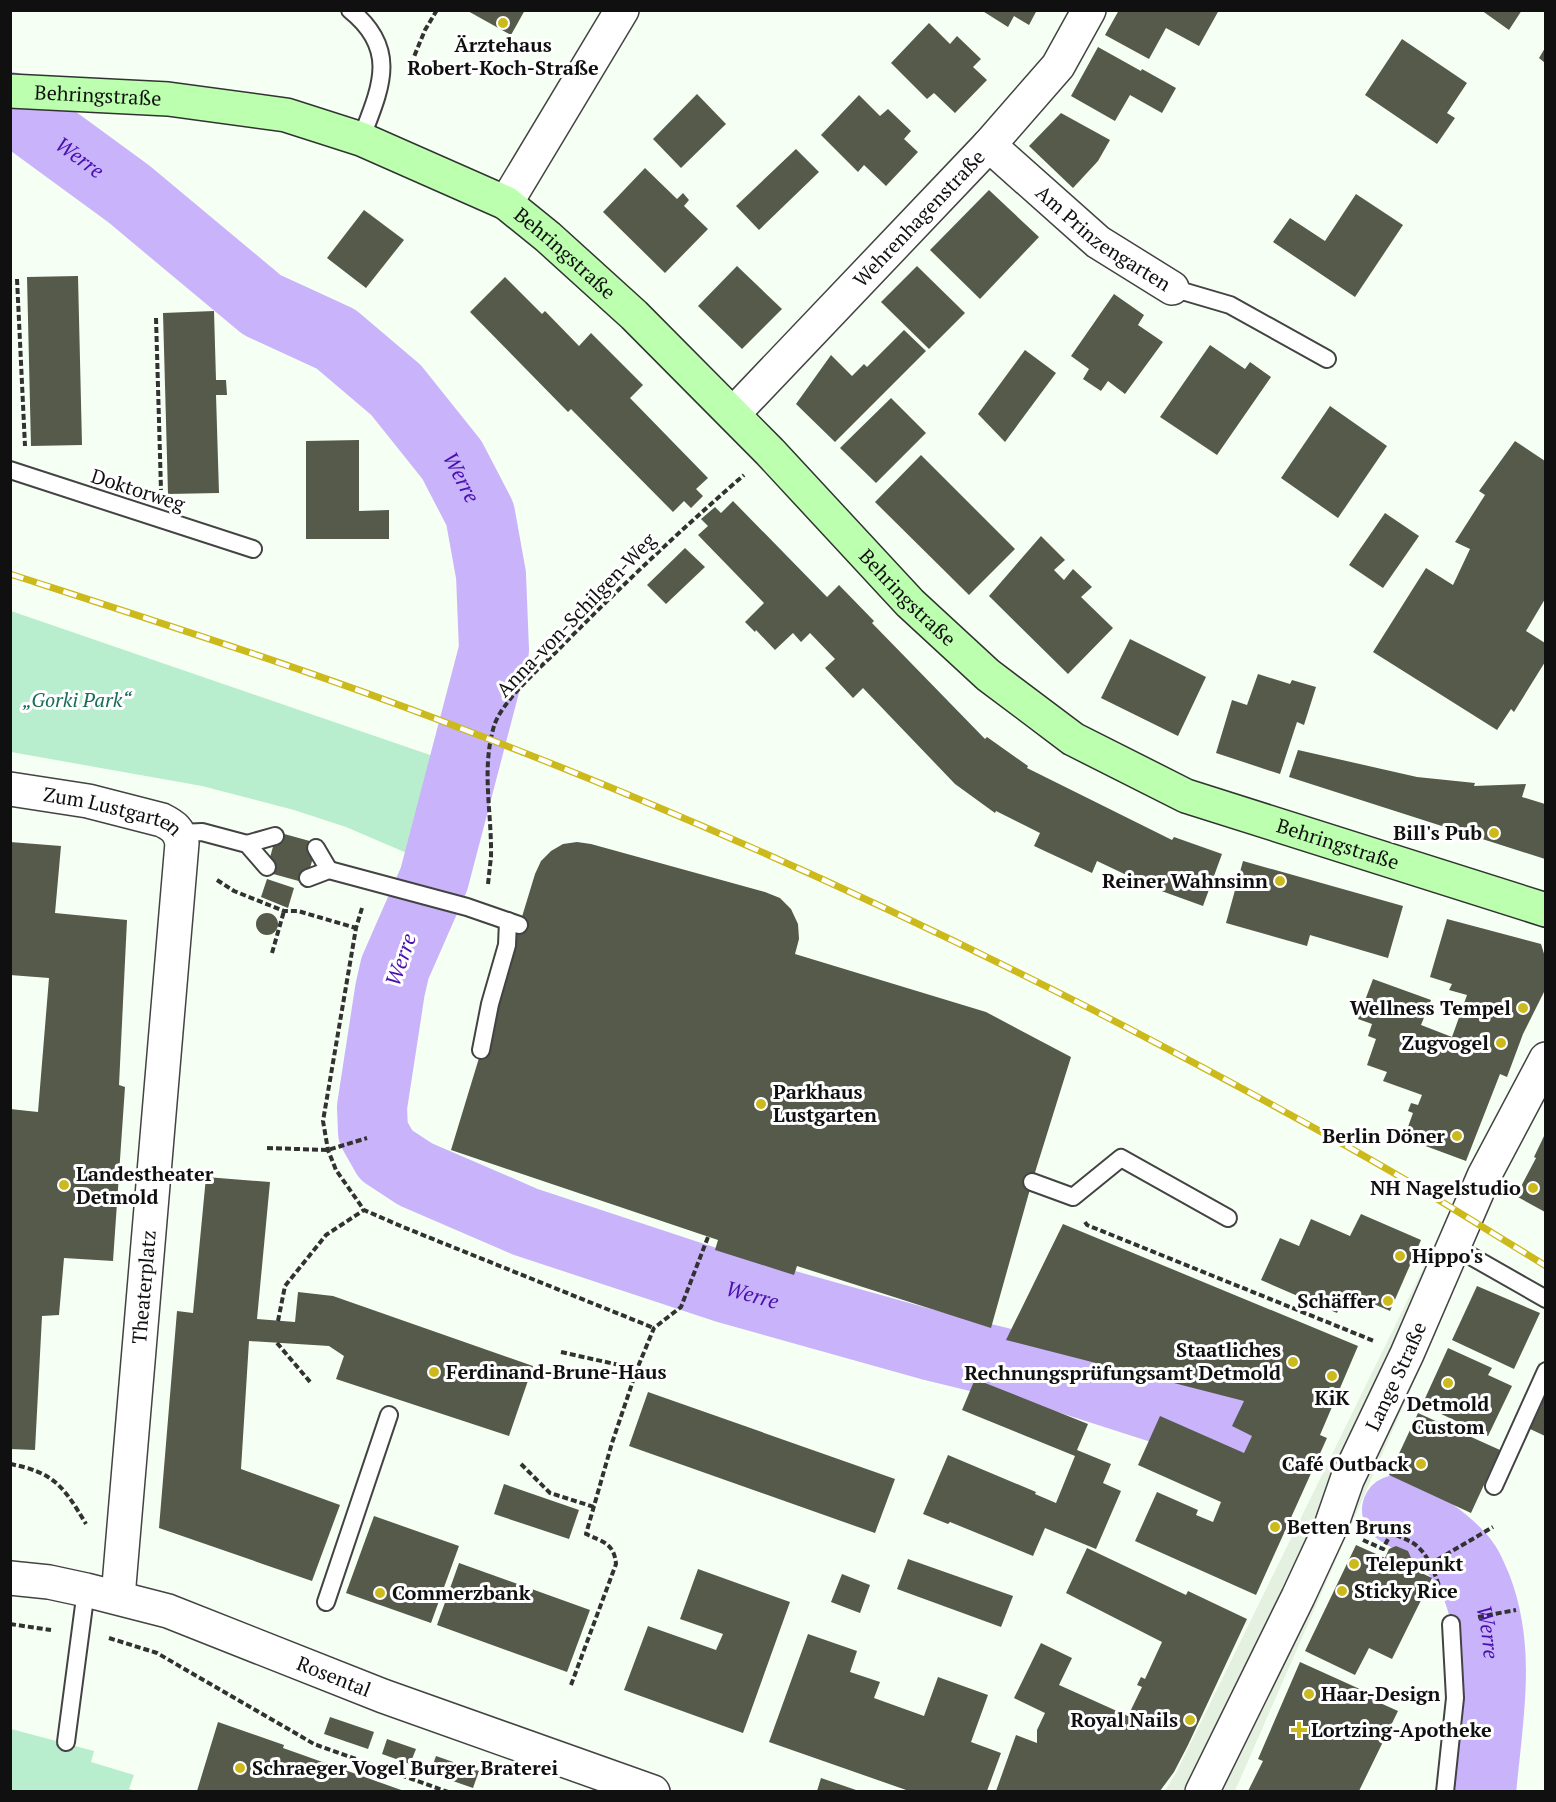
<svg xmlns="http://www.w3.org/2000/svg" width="1556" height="1802" font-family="'PT Serif',serif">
	<rect width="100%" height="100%" fill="#f6fff3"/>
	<!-- green -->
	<g fill="#b8eece">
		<polygon points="11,611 433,756 409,854 346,827 294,810 202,786 11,752"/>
		<polygon points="11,1729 94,1751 91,1762 134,1775 129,1789 136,1791 11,1792"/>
	</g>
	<!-- plaza -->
	<polygon fill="#e5f1e0" points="1436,1242 1464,1267 1235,1791 1164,1792 1176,1773"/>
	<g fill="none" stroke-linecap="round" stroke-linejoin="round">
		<!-- river -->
		<g stroke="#c9b3fb" stroke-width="70">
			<path id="s1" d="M10 107 129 194 262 305 336 339 396 390 452 460 480 514 491 575 494 650 434 879 395 968 390 990 372 1107 373 1132 386 1155 415 1174 526 1222 726 1288 933 1346 1069 1379 1231 1431"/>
			<path id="s2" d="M1397 1510C1418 1523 1442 1537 1459 1556 1468 1565 1472 1577 1477 1588 1502 1653 1487 1724 1481 1792"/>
		</g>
	</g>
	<!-- building -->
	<g fill="#555a4b">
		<polygon points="466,10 525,10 511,35"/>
		<polygon points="981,10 1037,10 1029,25 1014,16 1008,27"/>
		<polygon points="1119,10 1219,10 1199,46 1166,28 1149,59 1105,35"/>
		<polygon points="1481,10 1522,10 1509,30"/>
		<polygon points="929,23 950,44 957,36 981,59 973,67 987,80 955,113 934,93 927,99 891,63"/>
		<polygon points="1402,39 1467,83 1447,113 1455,118 1437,144 1365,95"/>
		<polygon points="1098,47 1141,71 1142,69 1176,88 1162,113 1130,95 1115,121 1071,96"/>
		<polygon points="1545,48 1545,63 1539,58"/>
		<polygon points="697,94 726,124 681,168 653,139"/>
		<polygon points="859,95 880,116 888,109 911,131 904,139 918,152 886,186 864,165 858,172 821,135"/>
		<polygon points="1061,113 1110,140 1098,161 1073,188 1029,146"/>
		<polygon points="796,149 819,172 759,230 736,206"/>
		<polygon points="645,168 677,199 683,193 689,200 684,206 708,229 665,273 603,212"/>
		<polygon points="989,190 1039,237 980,299 930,250"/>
		<polygon points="1356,194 1403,225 1355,297 1273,242 1290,218 1325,241"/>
		<polygon points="364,210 404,240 366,288 327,258"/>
		<polygon points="737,266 782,309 742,349 698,306"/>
		<polygon points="917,266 965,313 929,349 881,302"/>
		<polygon points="78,276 82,445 31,446 27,277"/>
		<polygon points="505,277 542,314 545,311 579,346 591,333 643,385 630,398 708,478 696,489 703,496 691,508 684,501 673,512 571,409 568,412 470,312"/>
		<polygon points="1114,294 1144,315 1138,325 1163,342 1125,394 1108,381 1101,391 1083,379 1089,369 1071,356"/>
		<polygon points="214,311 216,380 226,380 227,395 216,395 219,493 168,494 163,313"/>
		<polygon points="904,330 926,351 835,442 796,404 831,355 852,376 864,364 867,367"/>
		<polygon points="1210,345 1245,369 1250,362 1271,377 1217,455 1160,417"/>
		<polygon points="1025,350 1056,373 1005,442 978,414"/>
		<polygon points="891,398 926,433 876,483 840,448"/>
		<polygon points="1330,406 1387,446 1338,518 1281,478"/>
		<polygon points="359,440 359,511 389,510 389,539 306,539 306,441"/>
		<polygon points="1515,441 1545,461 1545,599 1526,631 1545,643 1545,662 1514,712 1511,709 1497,730 1373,652 1426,568 1453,585 1470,549 1455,542 1485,495 1479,491"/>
		<polygon points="921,455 1015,549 969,595 875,502"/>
		<polygon points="733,501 827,597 839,585 874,621 872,623 985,739 987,737 1028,766 1027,768 1172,840 1174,837 1222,854 1203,906 1156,889 1097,861 1092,873 1034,846 1040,833 996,811 995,813 955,784 863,688 853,698 825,668 835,659 810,633 801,642 793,633 775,650 756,630 755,632 745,622 764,603 698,535 708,526 701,519 715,507 721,513"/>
		<polygon points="1385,513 1419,536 1383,588 1349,565"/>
		<polygon points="1041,536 1065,560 1054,570 1064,580 1073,569 1092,587 1081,597 1113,628 1068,674 989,596"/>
		<polygon points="685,548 705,567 666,604 647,585"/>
		<polygon points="1130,639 1206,677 1178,736 1101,698"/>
		<polygon points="1258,674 1290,684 1292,680 1316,687 1304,725 1297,722 1280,774 1216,753 1232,700 1247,705"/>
		<polygon points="1298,750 1417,777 1475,783 1474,786 1526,784 1522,797 1545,804 1545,859 1289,777"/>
		<polygon points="277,832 317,843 306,883 266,872"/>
		<polygon points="10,842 61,846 55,913 127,920 119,1085 125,1087 113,1261 64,1258 59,1315 42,1316 35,1450 10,1449 10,1109 38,1112 49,978 10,975"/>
		<polygon points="577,842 591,844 765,892 780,898 791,909 798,924 799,939 795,954 986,1012 1071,1057 1032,1182 991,1328 797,1266 794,1275 715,1250 718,1240 451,1150 535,874 541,861 551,851 563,844"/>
		<polygon points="1243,861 1403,906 1388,958 1310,935 1307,946 1226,923"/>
		<polygon points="267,879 294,888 288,908 261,897"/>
		<circle cx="267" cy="924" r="11"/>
		<polygon points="1447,919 1541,944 1545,957 1545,990 1523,1034 1507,1077 1500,1074 1466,1161 1404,1138 1413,1113 1408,1111 1411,1103 1418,1105 1422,1095 1383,1081 1387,1072 1367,1065 1376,1039 1368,1036 1372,1024 1358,1019 1373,979 1431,1000 1421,1025 1452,1037 1467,995 1449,990 1452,984 1430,977"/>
		<polygon points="1545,1134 1545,1212 1516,1196 1536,1158 1534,1157"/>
		<polygon points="206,1177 270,1182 257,1319 295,1322 298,1292 333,1296 533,1366 509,1436 336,1379 344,1356 329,1346 249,1341 241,1469 340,1505 312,1581 159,1528 177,1311 193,1313"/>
		<polygon points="1361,1214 1421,1240 1390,1311 1346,1292 1337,1313 1261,1280 1280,1238 1299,1246 1311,1219 1350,1236"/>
		<polygon points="1063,1224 1358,1346 1320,1435 1327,1438 1256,1595 1135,1541 1157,1492 1198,1510 1196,1515 1213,1522 1221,1502 1138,1465 1160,1416 1244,1453 1252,1436 1232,1426 1244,1401 1006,1340"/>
		<polygon points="1477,1286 1540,1313 1514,1369 1452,1340"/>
		<polygon points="1448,1348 1492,1368 1488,1375 1512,1386 1488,1436 1422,1405"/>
		<polygon points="975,1379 1088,1424 1077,1450 1111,1464 1103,1483 1121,1491 1096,1549 1045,1528 1033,1556 950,1522 948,1524 923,1514 948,1455 1036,1492 1035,1494 1056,1503 1075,1456 962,1410"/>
		<polygon points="648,1392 895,1479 875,1533 629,1446"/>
		<polygon points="1542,1395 1545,1396 1545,1436 1528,1428"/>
		<polygon points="1418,1413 1500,1450 1471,1513 1389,1475"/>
		<polygon points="504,1484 579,1510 569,1539 494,1514"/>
		<polygon points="374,1516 459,1546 431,1623 346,1593"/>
		<polygon points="1356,1545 1385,1558 1389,1549 1396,1546 1408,1551 1411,1558 1407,1566 1432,1578 1392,1659 1369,1648 1355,1675 1305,1651"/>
		<polygon points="1087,1548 1186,1595 1188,1591 1247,1619 1188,1745 1174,1772 1160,1791 996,1791 1016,1735 1037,1743 1037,1730 1045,1713 1014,1698 1041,1643 1072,1658 1059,1685 1128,1716 1142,1687 1137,1685 1141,1677 1145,1679 1162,1642 1066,1593"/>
		<polygon points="908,1559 1013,1596 1001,1627 897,1589"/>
		<polygon points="459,1563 590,1610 567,1672 437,1625"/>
		<polygon points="698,1569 790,1602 743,1733 624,1690 648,1626 716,1650 723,1634 680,1619"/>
		<polygon points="842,1574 870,1585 860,1613 831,1602"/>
		<polygon points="808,1634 857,1651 850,1672 880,1682 874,1698 924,1716 938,1677 988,1695 971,1742 1001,1753 987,1791 909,1791 769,1742"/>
		<polygon points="1300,1662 1362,1690 1360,1694 1398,1711 1359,1791 1248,1791 1263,1761 1258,1759"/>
		<polygon points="330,1717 374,1732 368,1749 324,1734"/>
		<polygon points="218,1722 284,1745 283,1748 404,1791 197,1791"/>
		<polygon points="387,1739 416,1749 410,1764 382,1754"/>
		<polygon points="436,1756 479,1771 473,1788 430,1773"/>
		<polygon points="821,1778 859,1791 817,1791"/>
	</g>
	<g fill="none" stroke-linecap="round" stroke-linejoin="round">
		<defs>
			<g id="lane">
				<path d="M350 10C400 50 380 89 361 139"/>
				<polyline points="1172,288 1230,305 1327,359"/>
				<polyline points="10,470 253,549"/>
				<polyline points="180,833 202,832 247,844 267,867"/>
				<polyline points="247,844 275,836"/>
				<polyline points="316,848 329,870"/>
				<polyline points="308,878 329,870 467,907 519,925"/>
				<polyline points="481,1050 490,1004 507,945 508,921"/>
				<polyline points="1032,1182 1073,1197 1121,1158 1228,1218"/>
				<polyline points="1453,1246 1546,1299"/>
				<polyline points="1494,1486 1546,1371"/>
				<polyline points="326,1602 389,1415"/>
				<polyline points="66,1742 86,1590"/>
				<polyline points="1445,1792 1455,1698 1451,1624"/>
			</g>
			<g id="street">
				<path id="s3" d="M989 145 1098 242 1172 288"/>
				<polyline points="506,203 622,10"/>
				<path id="s4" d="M733 414 989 145 1058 66 1089 10"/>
				<path id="s5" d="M10 789 88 801 162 820C174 826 179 830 182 843L118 1597"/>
				<path id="s6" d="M10 1578 49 1582 86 1590 168 1611 383 1696 653 1792"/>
				<path id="s7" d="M1202 1792 1298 1597 1331 1526 1347 1480 1407 1354 1484 1176 1546 1059"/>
			</g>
			<g id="secondary">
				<path id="s8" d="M10 91 168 99 286 115 361 139 506 203 548 237 634 315 770 452 910 603 988 675 1073 739 1186 796 1546 910"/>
			</g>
		</defs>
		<!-- lane casing -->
		<use href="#lane" stroke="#434343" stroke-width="20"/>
		<!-- street casing -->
		<use href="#street" stroke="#434343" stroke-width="36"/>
		<!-- secondary casing -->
		<use href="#secondary" stroke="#323232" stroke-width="36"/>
		<!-- path -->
		<g stroke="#323232" stroke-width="4" stroke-dasharray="6 3" stroke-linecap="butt">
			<polyline points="411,64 425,30 437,10"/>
			<polyline points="17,279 25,446"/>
			<polyline points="156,318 161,490"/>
			<polyline points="217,880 234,891 284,911 298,911 356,928"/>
			<path d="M488 884C489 875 490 866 491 857 492 813 481 770 494 726 501 703 537 670 555 653 616 591 678 532 744 475"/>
			<polyline points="362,908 356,928 323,1121 328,1150 336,1170 364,1210 403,1227 654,1328"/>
			<polyline points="272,953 284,911"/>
			<polyline points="267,1148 328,1150 367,1138"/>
			<polyline points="1085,1222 1087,1225 1374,1341"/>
			<polyline points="278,1321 285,1286 326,1235 364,1210"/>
			<polyline points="277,1343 311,1383"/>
			<polyline points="561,1352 637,1369"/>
			<path d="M10 1464C54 1472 64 1487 86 1524"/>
			<polyline points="521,1464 550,1493 594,1507"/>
			<path d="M1363 1540 1383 1549 1391 1533C1398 1536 1406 1539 1413 1543 1430 1554 1437 1580 1443 1598"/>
			<polyline points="1430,1564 1493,1527"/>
			<polyline points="1478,1617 1516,1610"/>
			<polyline points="10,1624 51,1630"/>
			<polyline points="109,1638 157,1653 314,1744 448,1792"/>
			<path d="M571 1685 616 1564C614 1543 603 1542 586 1534L612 1443 637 1369 654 1328 681 1307 708 1237"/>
		</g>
		<!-- lane -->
		<use href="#lane" stroke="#fff" stroke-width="16"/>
		<!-- street -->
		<use href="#street" stroke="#fff" stroke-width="33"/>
		<!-- secondary -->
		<use href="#secondary" stroke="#bcffae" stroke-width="33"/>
		<defs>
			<path id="rail" d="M10 574C161 623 312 671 460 728 677 810 889 906 1095 1011 1203 1067 1311 1124 1416 1186 1459 1212 1502 1239 1546 1266"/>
		</defs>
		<!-- rail casing -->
		<use href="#rail" stroke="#ccb91b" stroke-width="7"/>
		<!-- rail -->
		<use href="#rail" stroke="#fff" stroke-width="4.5" stroke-dasharray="14" stroke-linecap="butt"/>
	</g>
	<!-- markers -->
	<g fill="#ccb91b" stroke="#fff" stroke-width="2">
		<circle cx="503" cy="23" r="6"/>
		<circle cx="1494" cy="833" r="6"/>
		<circle cx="1280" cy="881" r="6"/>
		<circle cx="1523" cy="1008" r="6"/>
		<circle cx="1501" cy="1043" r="6"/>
		<circle cx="761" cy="1104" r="6"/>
		<circle cx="1457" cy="1136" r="6"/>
		<circle cx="64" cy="1185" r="6"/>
		<circle cx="1533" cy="1188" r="6"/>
		<circle cx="1400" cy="1256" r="6"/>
		<circle cx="1388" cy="1301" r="6"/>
		<circle cx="1293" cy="1362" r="6"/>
		<circle cx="434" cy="1372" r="6"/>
		<circle cx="1332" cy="1376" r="6"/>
		<circle cx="1448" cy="1383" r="6"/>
		<circle cx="1421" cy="1464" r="6"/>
		<circle cx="1275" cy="1527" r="6"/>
		<circle cx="1354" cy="1564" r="6"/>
		<circle cx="1342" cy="1591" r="6"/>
		<circle cx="380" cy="1593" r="6"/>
		<circle cx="1309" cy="1694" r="6"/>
		<circle cx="1190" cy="1720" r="6"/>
		<path d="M1296 1721h6v6h6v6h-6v6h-6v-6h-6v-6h6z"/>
		<circle cx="240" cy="1768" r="6"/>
	</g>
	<g text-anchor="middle" stroke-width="6" stroke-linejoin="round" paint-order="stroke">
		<!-- poi labels -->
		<g font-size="20" font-weight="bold" fill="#101010" stroke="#fff" text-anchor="start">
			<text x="503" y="52" text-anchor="middle">Ärztehaus<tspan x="503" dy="23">Robert-Koch-Straße</tspan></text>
			<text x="1482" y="840" text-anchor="end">Bill's Pub</text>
			<text x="1268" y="888" text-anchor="end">Reiner Wahnsinn</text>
			<text x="1511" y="1015" text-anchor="end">Wellness Tempel</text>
			<text x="1489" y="1050" text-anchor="end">Zugvogel</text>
			<text x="773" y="1099">Parkhaus<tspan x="773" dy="23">Lustgarten</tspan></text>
			<text x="1445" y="1143" text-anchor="end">Berlin Döner</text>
			<text x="76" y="1181">Landestheater<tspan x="76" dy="23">Detmold</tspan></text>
			<text x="1521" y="1195" text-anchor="end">NH Nagelstudio</text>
			<text x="1412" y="1263">Hippo's</text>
			<text x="1376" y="1308" text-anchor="end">Schäffer</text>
			<text x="1281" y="1357" text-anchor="end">Staatliches<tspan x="1281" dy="23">Rechnungsprüfungsamt Detmold</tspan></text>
			<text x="446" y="1379">Ferdinand-Brune-Haus</text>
			<text x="1332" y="1405" text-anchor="middle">KiK</text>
			<text x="1448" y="1411" text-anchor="middle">Detmold<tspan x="1448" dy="23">Custom</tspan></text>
			<text x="1409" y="1471" text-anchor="end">Café Outback</text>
			<text x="1287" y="1534">Betten Bruns</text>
			<text x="1366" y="1571">Telepunkt</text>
			<text x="1354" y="1598">Sticky Rice</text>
			<text x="392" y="1600">Commerzbank</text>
			<text x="1321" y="1701">Haar-Design</text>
			<text x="1178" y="1727" text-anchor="end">Royal Nails</text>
			<text x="1311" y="1737">Lortzing-Apotheke</text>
			<text x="252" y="1775">Schraeger Vogel Burger Braterei</text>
		</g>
		<!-- street labels -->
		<g font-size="20" fill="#101010" stroke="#fff">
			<text dy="7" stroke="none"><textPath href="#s8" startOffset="88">Behringstraße</textPath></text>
			<text dy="7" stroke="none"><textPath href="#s4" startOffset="270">Wehrenhagenstraße</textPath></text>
			<text dy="7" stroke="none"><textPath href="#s3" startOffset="148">Am Prinzengarten</textPath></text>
			<text dy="7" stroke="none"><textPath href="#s8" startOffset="592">Behringstraße</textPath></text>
			<text transform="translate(138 490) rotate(18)" y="7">Doktorweg</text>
			<text dy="7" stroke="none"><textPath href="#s8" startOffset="1078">Behringstraße</textPath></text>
			<text transform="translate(576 615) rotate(-46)" y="7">Anna-von-Schilgen-Weg</text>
			<text dy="7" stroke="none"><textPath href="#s5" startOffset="105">Zum Lustgarten</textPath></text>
			<text dy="7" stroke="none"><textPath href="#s8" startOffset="1582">Behringstraße</textPath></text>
			<text transform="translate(144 1287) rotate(-85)" y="7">Theaterplatz</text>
			<text dy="7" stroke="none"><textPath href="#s7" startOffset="459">Lange Straße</textPath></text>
			<text dy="7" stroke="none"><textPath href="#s6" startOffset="340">Rosental</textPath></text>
		</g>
		<!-- park labels -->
		<g font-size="20" font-style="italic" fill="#1a6e57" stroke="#fff">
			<text x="77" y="707">„Gorki Park“</text>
		</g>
		<!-- water labels -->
		<g font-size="21" font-style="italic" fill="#490ead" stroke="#fff">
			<text dy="7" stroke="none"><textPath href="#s1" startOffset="86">Werre</textPath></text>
			<text dy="7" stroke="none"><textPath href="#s1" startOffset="590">Werre</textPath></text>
			<text transform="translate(401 960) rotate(-71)" y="7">Werre</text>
			<text dy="7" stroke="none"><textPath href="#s1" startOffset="1688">Werre</textPath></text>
			<text dy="7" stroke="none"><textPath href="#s2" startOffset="160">Werre</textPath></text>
		</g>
	</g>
	<!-- border -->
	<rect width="1556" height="1802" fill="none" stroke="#101010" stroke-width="24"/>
</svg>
